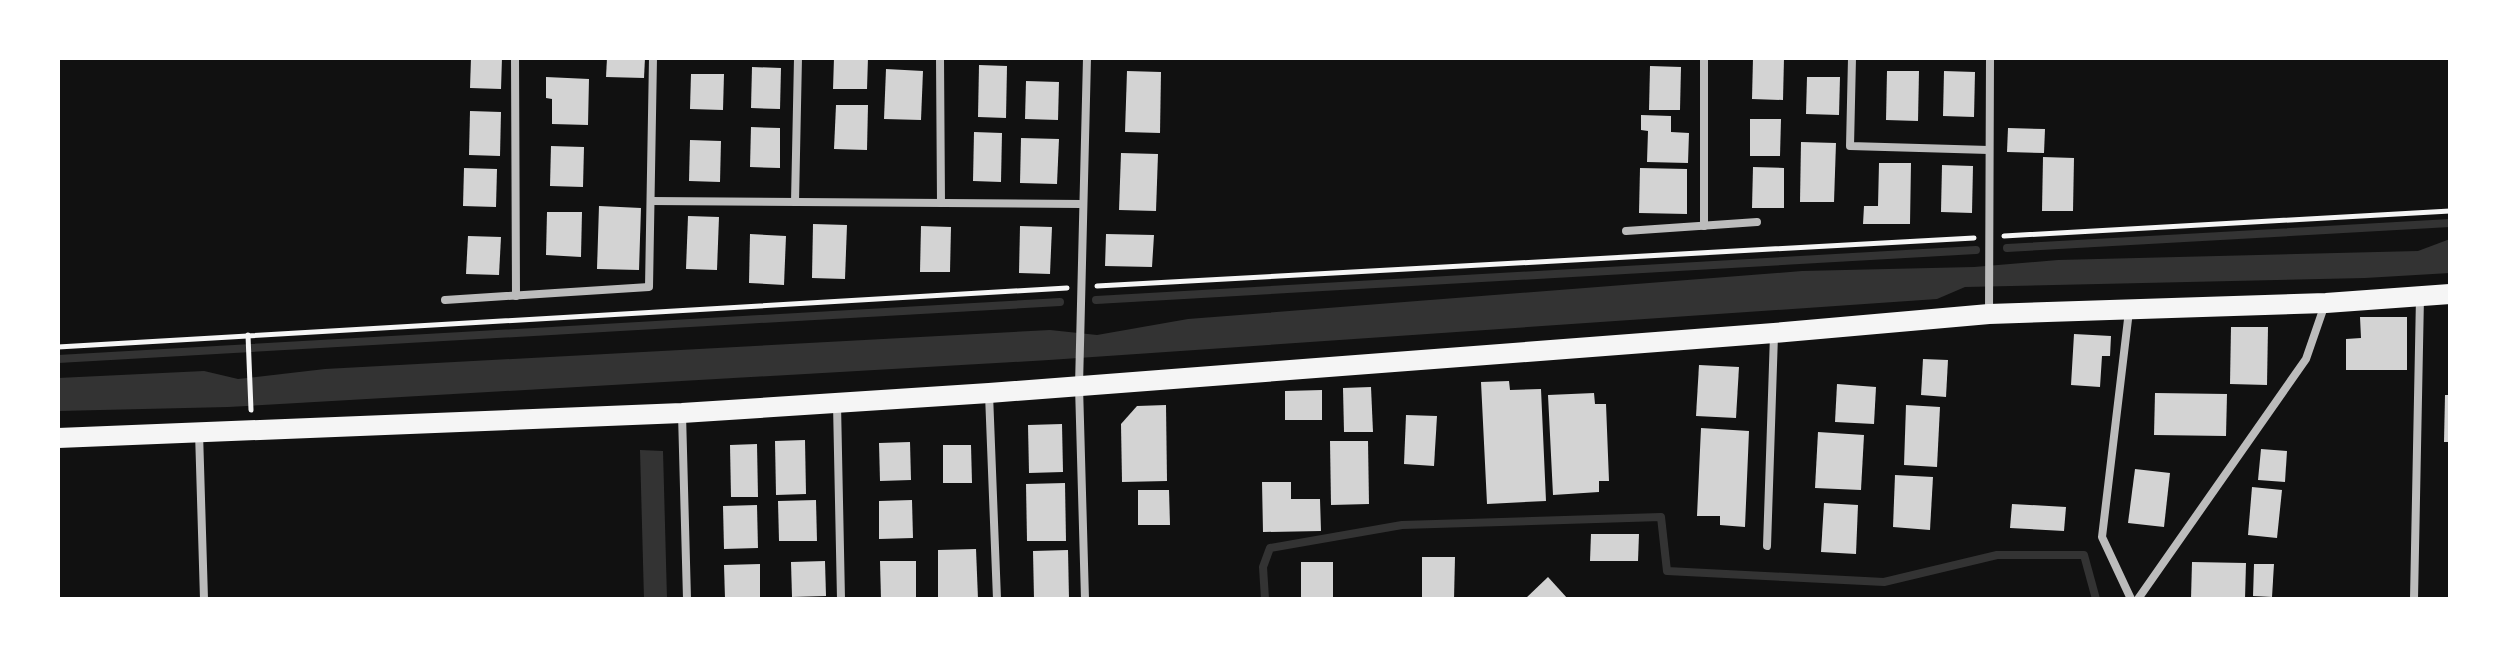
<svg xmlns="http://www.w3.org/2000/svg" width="2508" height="657" font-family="'Zilla Slab',serif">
	<rect width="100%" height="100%" fill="#111"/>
	<!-- water -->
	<g fill="#333">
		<polygon points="2450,239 2450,273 2365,278 1965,287 1937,299 1049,360 228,407 58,411 58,378 204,371 238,379 325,369 1050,330 1097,335 1188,319 1802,271 1974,267 2058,260 2418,251"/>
		<polygon points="640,450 663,451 667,599 644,599"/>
	</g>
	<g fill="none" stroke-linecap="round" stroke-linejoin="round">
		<!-- stream -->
		<g stroke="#333" stroke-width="8">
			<polyline points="2007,248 2450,223"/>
			<polyline points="1096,300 1976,250"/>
			<polyline points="58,359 1060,302"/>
			<polyline points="1265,599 1263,567 1270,548 1402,525 1661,517 1667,571 1884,582 1997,555 2084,555 2096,599"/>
		</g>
	</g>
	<!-- building -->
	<g fill="#d3d3d3">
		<polygon points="471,58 502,58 501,89 470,88"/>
		<polygon points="607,58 645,58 644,78 606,77"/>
		<polygon points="834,58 868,58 867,89 833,89"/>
		<polygon points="1753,58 1784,58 1783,100 1752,99"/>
		<polygon points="979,65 1007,66 1006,118 978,117"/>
		<polygon points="1650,66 1681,67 1680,110 1649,110"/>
		<polygon points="752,67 781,68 780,109 751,108"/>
		<polygon points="886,69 923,71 921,120 884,119"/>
		<polygon points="1127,71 1161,72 1160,133 1125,132"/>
		<polygon points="1887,71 1919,71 1918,121 1886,120"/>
		<polygon points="1944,71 1975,72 1974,117 1943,116"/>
		<polygon points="691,74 724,74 723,110 690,109"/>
		<polygon points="546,77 589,79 588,125 552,124 552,99 546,98"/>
		<polygon points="1807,77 1840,77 1839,115 1806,114"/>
		<polygon points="1026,81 1059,82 1058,120 1025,119"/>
		<polygon points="836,105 868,105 867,150 834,149"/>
		<polygon points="470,111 501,112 500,156 469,155"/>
		<polygon points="1641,115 1671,116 1671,132 1689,133 1688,163 1647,162 1648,131 1641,130"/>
		<polygon points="1750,119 1781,119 1780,156 1750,156"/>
		<polygon points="751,127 780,128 780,168 750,167"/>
		<polygon points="2008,128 2045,129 2044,153 2007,152"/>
		<polygon points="974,132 1002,133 1001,182 973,181"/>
		<polygon points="1021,138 1059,139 1057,184 1020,183"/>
		<polygon points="690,140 721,141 720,182 689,181"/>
		<polygon points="1801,142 1836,143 1834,202 1800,202"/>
		<polygon points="551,146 584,147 583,187 550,186"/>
		<polygon points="1121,153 1158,154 1156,211 1119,210"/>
		<polygon points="2043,157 2074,158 2073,211 2042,211"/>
		<polygon points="1879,163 1911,163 1910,224 1863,224 1864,206 1878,206"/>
		<polygon points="1942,165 1973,166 1972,213 1941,212"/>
		<polygon points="1753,167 1784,168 1784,208 1752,208"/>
		<polygon points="464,168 497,169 496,207 463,206"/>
		<polygon points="1640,168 1687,169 1687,214 1639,213"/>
		<polygon points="599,206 641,208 639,270 597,269"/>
		<polygon points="547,212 582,212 581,257 546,255"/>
		<polygon points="688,216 719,217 717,270 686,269"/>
		<polygon points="813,224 847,225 845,279 812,278"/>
		<polygon points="921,226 951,227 950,272 920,272"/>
		<polygon points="1020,226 1052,227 1050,274 1019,273"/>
		<polygon points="750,234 786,236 784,285 749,283"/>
		<polygon points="1106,234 1154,235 1152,267 1105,266"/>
		<polygon points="468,236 501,237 499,275 466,274"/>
		<polygon points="2360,317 2407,317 2407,370 2346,370 2346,339 2361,338"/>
		<polygon points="2231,327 2268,327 2267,385 2230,384"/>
		<polygon points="2074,334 2111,336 2110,356 2102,356 2100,387 2071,385"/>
		<polygon points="1923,359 1948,360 1946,397 1921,395"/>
		<polygon points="1699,365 1739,367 1736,418 1696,416"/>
		<polygon points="1509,381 1510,390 1541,389 1546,501 1487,504 1481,382"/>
		<polygon points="1837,384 1876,387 1874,424 1835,422"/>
		<polygon points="1371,387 1373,432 1344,432 1343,388"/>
		<polygon points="1322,390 1322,420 1285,420 1285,391"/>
		<polygon points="1594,393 1595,404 1606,404 1609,481 1599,481 1599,492 1553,495 1548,395"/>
		<polygon points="2155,393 2227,394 2226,436 2154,435"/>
		<polygon points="2445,395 2450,395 2450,442 2444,442"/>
		<polygon points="1166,405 1167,481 1122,482 1121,424 1137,406"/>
		<polygon points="1906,405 1940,407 1937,467 1904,465"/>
		<polygon points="1406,415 1437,416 1434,466 1404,464"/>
		<polygon points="1062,424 1063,472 1029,473 1028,425"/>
		<polygon points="1701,428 1749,431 1745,527 1720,525 1720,516 1697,516"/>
		<polygon points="1818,432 1864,435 1861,490 1815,488"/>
		<polygon points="805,440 806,494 776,495 775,441"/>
		<polygon points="1330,441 1368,441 1369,504 1331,505"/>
		<polygon points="910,442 911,480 880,481 879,443"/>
		<polygon points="757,444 758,497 731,497 730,445"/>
		<polygon points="943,445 971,445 972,483 943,483"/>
		<polygon points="2261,449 2287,451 2285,482 2258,480"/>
		<polygon points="2135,469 2170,473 2164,527 2128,523"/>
		<polygon points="1895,475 1933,477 1930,530 1893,527"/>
		<polygon points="1262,482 1291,482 1291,499 1320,499 1321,531 1263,532"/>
		<polygon points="1065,483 1066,541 1027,541 1026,484"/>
		<polygon points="2252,487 2282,490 2277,538 2248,535"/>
		<polygon points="1138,490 1169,490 1170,525 1138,525"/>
		<polygon points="816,500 817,541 779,541 778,501"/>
		<polygon points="912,500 913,538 879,539 879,501"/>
		<polygon points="1824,503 1858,505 1856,554 1821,552"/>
		<polygon points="2012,504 2066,507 2064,531 2010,528"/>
		<polygon points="757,505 758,548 724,549 723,506"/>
		<polygon points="1591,534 1639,534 1638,561 1590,561"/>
		<polygon points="976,549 978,599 938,599 938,550"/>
		<polygon points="1068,550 1069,599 1034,599 1033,551"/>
		<polygon points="1422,557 1455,557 1454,599 1422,599"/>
		<polygon points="825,561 826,596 792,597 791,562"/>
		<polygon points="880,561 916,561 916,599 881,599"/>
		<rect x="1301" y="562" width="32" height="37"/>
		<polygon points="2192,562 2246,563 2245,599 2191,599"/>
		<polygon points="760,564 760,599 725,599 724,565"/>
		<polygon points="2254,564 2274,564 2272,597 2253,596"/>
		<polygon points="1548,577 1568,599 1525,599"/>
	</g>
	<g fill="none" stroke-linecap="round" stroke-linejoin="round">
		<!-- path -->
		<g stroke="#f5f5f5" stroke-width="5">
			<polyline points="2004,236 2450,211"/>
			<polyline points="1097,286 1974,238"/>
			<polyline points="248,335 251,410"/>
			<polyline points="58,347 1067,288"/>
		</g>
		<!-- minor -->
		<g stroke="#bcbcbc" stroke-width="8">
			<polyline points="515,58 516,296"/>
			<polyline points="940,58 941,203"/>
			<polyline points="1704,58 1704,226"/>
			<polyline points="1852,58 1850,146 1989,150"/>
			<polyline points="651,201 1082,204"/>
			<polyline points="795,202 798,58"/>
			<polyline points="1626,231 1757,222"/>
			<polyline points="445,300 649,287 653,58"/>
			<polyline points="2129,311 2102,537 2131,599"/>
			<polyline points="1989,313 1990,58"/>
			<polyline points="989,394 997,599"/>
			<polyline points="837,404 841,599"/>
			<polyline points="682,414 687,599"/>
			<polyline points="199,432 204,599"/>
			<polyline points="1767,546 1774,335"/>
			<polyline points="1085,599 1079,386 1087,58"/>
			<polyline points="2138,599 2306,359 2325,304"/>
			<polyline points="2414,599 2420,297"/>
		</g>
		<!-- primary -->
		<polyline stroke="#f5f5f5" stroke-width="20" points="58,438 682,413 989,393 1774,333 1989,314 2326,303 2450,294"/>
	</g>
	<!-- border -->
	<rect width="2508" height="657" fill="none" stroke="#ffffff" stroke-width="120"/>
</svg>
